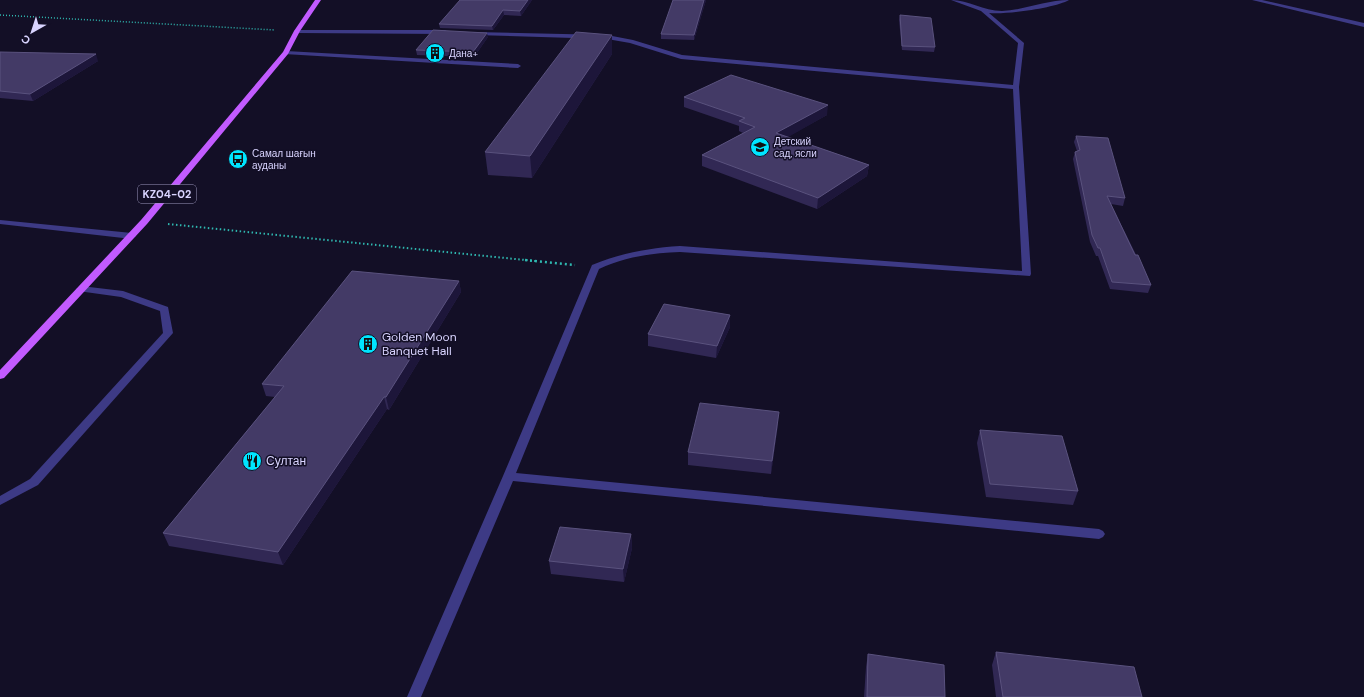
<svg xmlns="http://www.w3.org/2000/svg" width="1364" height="697" font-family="'DM Sans',sans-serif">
	<rect width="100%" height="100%" fill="#130f26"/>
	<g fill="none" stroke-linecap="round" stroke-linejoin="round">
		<!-- path-far2 -->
		<polyline stroke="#2fb8b0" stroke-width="1.5" stroke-dasharray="1 2" stroke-linecap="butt" points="0,15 275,30"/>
		<!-- path-far1 -->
		<polyline stroke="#2fb8b0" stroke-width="2" stroke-dasharray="1.5 2.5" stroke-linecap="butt" points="168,224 535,261"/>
		<!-- path -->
		<polyline stroke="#2fb8b0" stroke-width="2.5" stroke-dasharray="2 3" stroke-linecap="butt" points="525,260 575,265"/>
		<!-- lane -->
		<g fill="#3d3a85" fill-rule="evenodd">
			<path d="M951 0C969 0 983 11 1002 11 1025 10 1046 0 1069 0 1055 8 1005 15 989 13L1024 43 1019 87 1031 274 1030 276 680 252C651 253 625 257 599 269L516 473 1099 529 1103 531 1105 534 1103 537 1099 539 513 481 421 697H407L503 476 592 265C621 253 649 248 680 246L1022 271 1013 89 681 59 630 43 607 39 475 35 472 33 473 32 607 35 633 40 682 55 1013 85 1018 43 981 11Z"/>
			<polygon points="1252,0 1262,0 1364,23 1364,27"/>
			<polygon points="295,30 445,30 448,32 445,34 297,33 294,31"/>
			<polygon points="286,51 518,64 521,66 518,68 284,54 284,52"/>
			<polygon points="0,220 132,233 136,236 132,239 0,224"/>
			<polygon points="81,286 123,291 168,307 173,333 38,485 0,505 0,496 30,479 163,333 160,311 121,297 78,291 76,289"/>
		</g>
		<!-- primary -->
		<polygon fill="#c25bff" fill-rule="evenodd" points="315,0 321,0 300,31 288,54 147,224 4,378 0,379 0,370 141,220 283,52 294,31"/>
	</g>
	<!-- wall -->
	<g fill="#312854">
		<polygon points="532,0 521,16 504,15 493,30 440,28 439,24"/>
		<polygon points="706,0 694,40 661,39 661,34"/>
		<polygon points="900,15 935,47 934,52 902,50 899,20"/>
		<polygon points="612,35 612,54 532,178 488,175 485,152"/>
		<polygon points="488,37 474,57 417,55 416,50"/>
		<polygon points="0,52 98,61 33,101 0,98"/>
		<polygon points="684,97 827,115 787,137 869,165 867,176 817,209 702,166 702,155 743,133 739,131 739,126 684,107"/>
		<polygon points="1076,136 1125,198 1123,206 1111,204 1151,285 1148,293 1110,289 1098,256 1096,256 1090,242 1073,159 1075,152 1077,151 1074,142"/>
		<polygon points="459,281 461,292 389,410 387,409 283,565 169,546 163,533 275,397 266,396 262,384"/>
		<polygon points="730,315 730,327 716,358 648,346 648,334"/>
		<polygon points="778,424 771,474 688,465 688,452"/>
		<polygon points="980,430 1078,491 1073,505 986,497 977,443"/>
		<polygon points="631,534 632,548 624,582 551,574 549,561"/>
		<polygon points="996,652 1142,697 996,697 992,665"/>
		<polygon points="868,654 945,697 864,697 866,667"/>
	</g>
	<!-- shaded-wall -->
	<g fill="#1d163a">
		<polygon points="528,0 532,0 521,16 520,11"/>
		<polygon points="704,0 706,0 694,40 694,35"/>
		<polygon points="503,10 504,15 493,30 492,26"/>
		<polygon points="487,33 488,37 474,57 473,52"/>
		<polygon points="612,35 612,54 532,178 530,156"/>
		<polygon points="96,54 98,61 33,101 30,94"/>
		<polygon points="828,105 827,115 776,144 776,133"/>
		<polygon points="869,165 867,176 817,209 818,198"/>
		<polygon points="459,281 461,292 389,410 386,397"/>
		<polygon points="730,315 730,327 716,358 717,346"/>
		<polygon points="384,397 387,409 283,565 278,552"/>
		<polygon points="779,412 778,424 771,474 772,461"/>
		<polygon points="631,534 632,548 624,582 623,569"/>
	</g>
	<!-- building -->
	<g fill="#433a66" stroke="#5a527e">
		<polygon points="460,0 528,0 520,11 503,10 492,26 439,24"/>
		<polygon points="673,0 704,0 694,35 661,34"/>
		<polygon points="900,15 931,18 935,47 902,46"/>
		<polygon points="433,30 487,33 473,52 416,50"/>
		<polygon points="576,32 612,35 530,156 485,152"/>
		<polygon points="0,52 96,54 30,94 0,91"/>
		<polygon points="731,75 828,105 776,133 869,165 818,198 702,155 755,127 739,121 745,118 684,97"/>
		<polygon points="1076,136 1108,138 1125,198 1107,196 1135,255 1138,255 1151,285 1112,282 1100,248 1098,248 1092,235 1075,152 1080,150"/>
		<polygon points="352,271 459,281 386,397 384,397 278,552 163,533 284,386 262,384"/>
		<polygon points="664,304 730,315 717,346 648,334"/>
		<polygon points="700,403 779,412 772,461 688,452"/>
		<polygon points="980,430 1062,436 1078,491 990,484"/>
		<polygon points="560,527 631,534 623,569 549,561"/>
		<polygon points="996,652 1134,667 1142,697 1003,697"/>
		<polygon points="868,654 944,665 945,697 867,697"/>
	</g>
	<!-- icons -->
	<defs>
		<symbol id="building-disc" viewBox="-11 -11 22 22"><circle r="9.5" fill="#00e5ff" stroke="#130f26"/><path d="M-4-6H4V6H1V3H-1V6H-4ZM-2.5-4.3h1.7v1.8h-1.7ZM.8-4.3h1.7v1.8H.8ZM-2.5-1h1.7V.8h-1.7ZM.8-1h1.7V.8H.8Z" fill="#111"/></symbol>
		<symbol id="school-disc" viewBox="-11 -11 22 22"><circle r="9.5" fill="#00e5ff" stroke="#130f26"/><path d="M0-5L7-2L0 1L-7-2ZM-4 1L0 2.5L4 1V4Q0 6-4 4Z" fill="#111"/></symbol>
		<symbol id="bus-disc" viewBox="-11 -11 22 22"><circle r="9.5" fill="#00e5ff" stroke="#130f26"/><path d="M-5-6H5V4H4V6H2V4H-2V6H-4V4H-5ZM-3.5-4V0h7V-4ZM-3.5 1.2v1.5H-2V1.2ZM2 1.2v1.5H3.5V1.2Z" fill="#111"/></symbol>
		<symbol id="restaurant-disc" viewBox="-11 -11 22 22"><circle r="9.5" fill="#00e5ff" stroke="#130f26"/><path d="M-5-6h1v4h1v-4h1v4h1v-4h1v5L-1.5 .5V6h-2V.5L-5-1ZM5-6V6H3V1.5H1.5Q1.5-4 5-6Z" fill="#111"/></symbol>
	</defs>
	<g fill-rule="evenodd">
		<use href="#building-disc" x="424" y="42" width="22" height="22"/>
		<use href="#school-disc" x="749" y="136" width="22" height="22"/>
		<use href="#bus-disc" x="227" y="148" width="22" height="22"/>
		<use href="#building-disc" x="357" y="333" width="22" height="22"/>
		<use href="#restaurant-disc" x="241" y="450" width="22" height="22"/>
	</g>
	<g text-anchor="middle" stroke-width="3" stroke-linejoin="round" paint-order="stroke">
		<!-- far-poi labels -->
		<g font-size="10" fill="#d9d4ff" stroke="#130f26" text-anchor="start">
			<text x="449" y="57">Дана+</text>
			<text x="774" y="145">Детский<tspan x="774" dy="12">сад, ясли</tspan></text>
			<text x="252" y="157">Самал шағын<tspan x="252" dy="12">ауданы</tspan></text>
		</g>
		<!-- shield labels -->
		<rect fill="#130f26" stroke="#9e99be" stroke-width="1" x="138" y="185" width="58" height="18" rx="3"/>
		<g font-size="11" font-weight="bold" fill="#d9d4ff">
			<text x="167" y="198">KZ04-02</text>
		</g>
		<!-- poi labels -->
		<g font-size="12" fill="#d9d4ff" stroke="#130f26" text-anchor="start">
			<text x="382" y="341">Golden Moon<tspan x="382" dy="14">Banquet Hall</tspan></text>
			<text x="266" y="465">Султан</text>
		</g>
	</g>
	<!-- north arrow -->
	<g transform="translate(32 32) rotate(219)" stroke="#130f26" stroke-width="3" paint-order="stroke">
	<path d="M0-3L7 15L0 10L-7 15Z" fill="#d9d4ff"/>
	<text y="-6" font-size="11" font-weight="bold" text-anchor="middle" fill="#d9d4ff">С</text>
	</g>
</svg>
